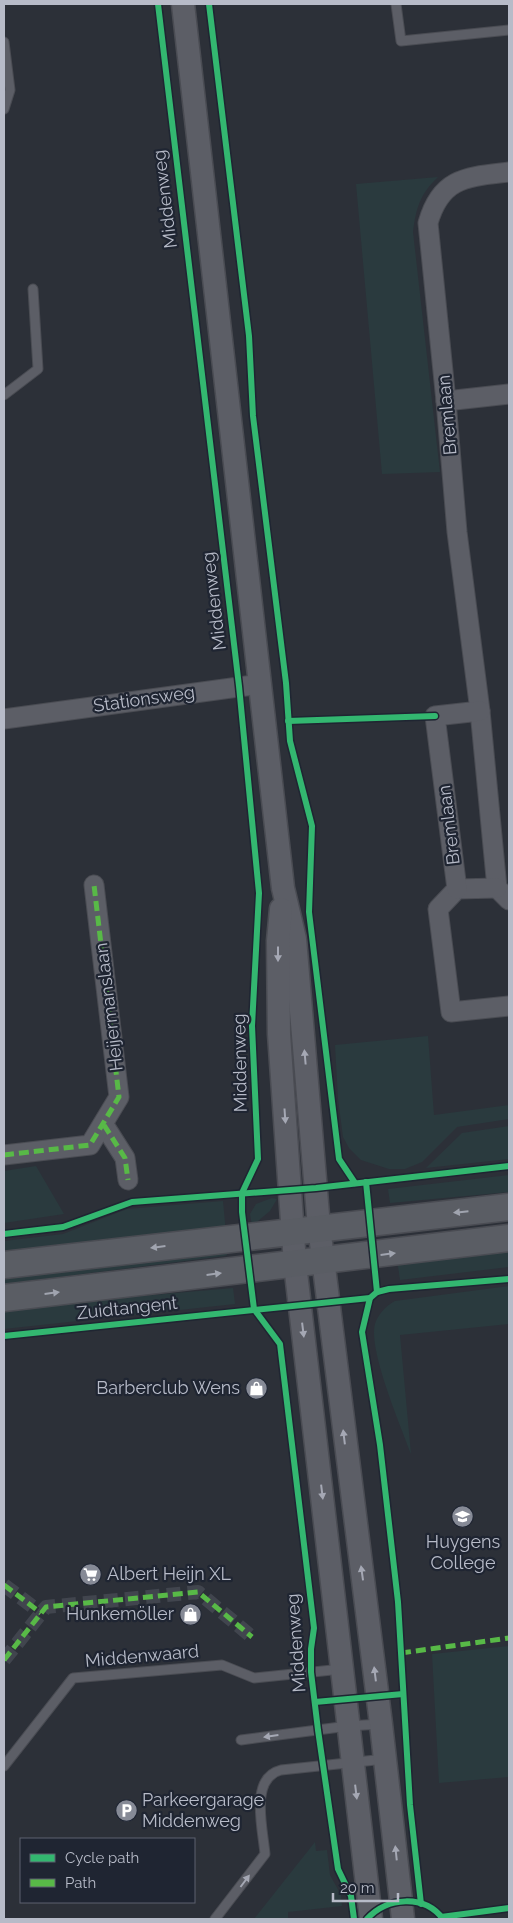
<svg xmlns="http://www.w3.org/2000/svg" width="513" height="1923" font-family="Raleway,sans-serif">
	<rect width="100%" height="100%" fill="#2c3038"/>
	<!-- green -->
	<g fill="#2a3a3e">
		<path d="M438 177C420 194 416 208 413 232L440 472 382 474 356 184Z"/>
		<polygon points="428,1036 434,1115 509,1105 509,1119 457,1127 422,1162 405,1169 389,1169 361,1160 349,1148 343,1137 338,1099 335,1045"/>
		<polygon points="509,1126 509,1159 426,1168 462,1133"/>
		<polygon points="36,1166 64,1214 4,1223 4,1171"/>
		<polygon points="509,1175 509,1192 390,1203 388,1189"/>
		<polygon points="272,1198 277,1199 270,1211 252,1226 250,1214 256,1204"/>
		<polygon points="223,1201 226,1233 4,1256 4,1241 63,1234 127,1209"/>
		<polygon points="227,1248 227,1255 224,1256 4,1284 4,1273"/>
		<polygon points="509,1249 509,1267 400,1280 397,1259"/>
		<path d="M509 1286V1324L400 1335 411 1454C401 1426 368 1350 375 1324 378 1314 386 1306 395 1301Z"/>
		<polygon points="233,1288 235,1304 4,1329 4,1308"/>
		<polygon points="509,1646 509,1777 439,1783 432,1654"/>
		<polygon points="315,1842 316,1851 327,1850 330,1875 341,1895 342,1906 288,1912 288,1919 254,1919"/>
	</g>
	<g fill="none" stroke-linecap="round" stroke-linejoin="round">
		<!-- pedestrian-tunnel -->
		<g stroke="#41454e" stroke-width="14" stroke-dasharray="14 7" stroke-linecap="butt">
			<polyline points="4,1585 41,1613"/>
			<polyline points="4,1660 46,1607 198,1592 252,1637"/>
		</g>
		<defs>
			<g id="service">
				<polyline points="396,4 401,41 509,30"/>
				<polyline points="4,42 10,90 4,109"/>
				<polyline points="4,395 38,369 33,289"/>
				<polyline points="241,1740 348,1726 381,1724"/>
				<polyline points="4,1766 73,1678 222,1665 254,1678 342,1669"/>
				<path d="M215 1919 265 1854C263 1829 249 1778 281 1770L385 1759"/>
			</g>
			<g id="minor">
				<path d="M509 172C467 177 441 177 428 223L446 401 457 532 480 711 497 888 509 900"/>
				<polyline points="446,401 509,394"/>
				<polyline points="4,719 261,684"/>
				<polyline points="497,888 457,889 438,909 451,1012 509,1006"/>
				<polyline points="457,889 435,716 480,711"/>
				<polyline points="104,1125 125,1158 128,1180"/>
				<polyline points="4,1155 90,1145 119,1097 94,885"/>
			</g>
			<g id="tertiary">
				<polyline points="183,4 283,888 295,939 319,1227 381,1724 403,1919"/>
				<polyline points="281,909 278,941 279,1034 295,1264 371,1919"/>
			</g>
			<g id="secondary">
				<polyline points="4,1265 509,1207"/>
				<polyline points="4,1298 509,1238"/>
			</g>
		</defs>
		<!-- service casing -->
		<use href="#service" stroke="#4a4c53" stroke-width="11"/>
		<!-- minor casing -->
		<use href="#minor" stroke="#4a4c53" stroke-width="21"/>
		<!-- tertiary casing -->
		<use href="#tertiary" stroke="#4a4c53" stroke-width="25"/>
		<!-- secondary casing -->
		<use href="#secondary" stroke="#4a4c53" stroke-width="29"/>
		<!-- service -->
		<use href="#service" stroke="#5c5e66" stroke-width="9"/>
		<!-- minor -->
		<use href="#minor" stroke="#5c5e66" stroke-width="19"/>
		<!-- tertiary -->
		<use href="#tertiary" stroke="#5c5e66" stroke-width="22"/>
		<!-- secondary -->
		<use href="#secondary" stroke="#5a5d64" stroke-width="26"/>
		<!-- quiet -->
		<g stroke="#58b947" stroke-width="5" stroke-dasharray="10 5" stroke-linecap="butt">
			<polyline points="104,1125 125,1158 128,1180"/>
			<polyline points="4,1155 90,1145 119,1097 94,885"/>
			<polyline points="4,1585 41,1613"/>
			<polyline points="401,1653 509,1638"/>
			<polyline points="4,1660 46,1607 198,1592 252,1637"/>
		</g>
		<defs>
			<g id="cycleway">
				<polyline points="158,4 239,686 259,893 252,1026 258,1159 242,1193 242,1212 254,1309 280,1344 314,1628 311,1649 311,1672 318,1730 338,1869 351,1896 354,1919"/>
				<polyline points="209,4 249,336 253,416 286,683 290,741 312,826 309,912 339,1159 355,1183"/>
				<polyline points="288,721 435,716"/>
				<polyline points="366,1182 377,1292"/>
				<polyline points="4,1234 63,1227 132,1202 316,1188 509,1166"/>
				<polyline points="370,1298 362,1332 380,1445 398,1602 410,1805 421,1904"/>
				<polyline points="4,1336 370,1298 377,1292 389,1289 509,1279"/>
				<polyline points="315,1702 403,1694"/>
				<polyline points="441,1917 509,1908"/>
				<path d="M367 1919C387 1897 424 1894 443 1919"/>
			</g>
		</defs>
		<!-- cycleway casing -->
		<use href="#cycleway" stroke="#1f2532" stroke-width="9"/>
		<!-- cycleway -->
		<use href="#cycleway" stroke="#33b770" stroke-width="6"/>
	</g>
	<!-- one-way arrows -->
	<defs><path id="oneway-solid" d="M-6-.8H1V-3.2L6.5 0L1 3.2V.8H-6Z" transform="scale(1.25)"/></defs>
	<g fill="#a5a8b4">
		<use href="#oneway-solid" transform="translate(278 954) rotate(90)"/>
		<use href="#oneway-solid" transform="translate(305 1057) rotate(-95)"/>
		<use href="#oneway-solid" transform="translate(285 1116) rotate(86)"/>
		<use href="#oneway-solid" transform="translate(303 1330) rotate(83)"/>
		<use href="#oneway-solid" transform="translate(344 1437) rotate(-97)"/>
		<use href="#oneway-solid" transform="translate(322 1492) rotate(83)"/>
		<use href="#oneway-solid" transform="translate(362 1573) rotate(-98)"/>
		<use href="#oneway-solid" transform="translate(375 1674) rotate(-97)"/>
		<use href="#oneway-solid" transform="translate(271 1736) rotate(172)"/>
		<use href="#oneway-solid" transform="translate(356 1792) rotate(83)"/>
		<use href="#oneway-solid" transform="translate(396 1853) rotate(-96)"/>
		<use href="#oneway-solid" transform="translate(245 1881) rotate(-53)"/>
	</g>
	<g fill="#a0a4af">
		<use href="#oneway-solid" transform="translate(461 1212) rotate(174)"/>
		<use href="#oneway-solid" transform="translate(158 1247) rotate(173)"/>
		<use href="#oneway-solid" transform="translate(388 1254) rotate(-7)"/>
		<use href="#oneway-solid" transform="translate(214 1274) rotate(-7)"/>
		<use href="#oneway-solid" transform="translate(52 1293) rotate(-7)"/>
	</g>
	<!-- icons -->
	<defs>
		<symbol id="shop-disc" viewBox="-11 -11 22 22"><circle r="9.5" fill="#868a96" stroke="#1f2532"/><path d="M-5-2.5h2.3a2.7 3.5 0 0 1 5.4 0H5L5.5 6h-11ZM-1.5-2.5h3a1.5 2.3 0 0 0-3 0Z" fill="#fff"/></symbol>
		<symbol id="school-disc" viewBox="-11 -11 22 22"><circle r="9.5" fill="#868a96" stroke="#1f2532"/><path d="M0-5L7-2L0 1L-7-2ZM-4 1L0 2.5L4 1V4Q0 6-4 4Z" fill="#fff"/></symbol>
		<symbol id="supermarket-disc" viewBox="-11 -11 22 22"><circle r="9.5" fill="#868a96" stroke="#1f2532"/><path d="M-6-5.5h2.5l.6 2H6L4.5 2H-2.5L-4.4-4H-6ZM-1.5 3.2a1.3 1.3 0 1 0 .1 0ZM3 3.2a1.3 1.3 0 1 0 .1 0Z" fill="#fff"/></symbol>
		<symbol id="parking-disc" viewBox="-11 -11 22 22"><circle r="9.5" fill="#868a96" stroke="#1f2532"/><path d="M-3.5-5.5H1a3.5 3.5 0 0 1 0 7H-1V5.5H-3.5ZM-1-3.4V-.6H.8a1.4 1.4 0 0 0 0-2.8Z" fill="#fff"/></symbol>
	</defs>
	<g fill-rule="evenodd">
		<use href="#shop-disc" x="244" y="1376" width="25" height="25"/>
		<use href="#school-disc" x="450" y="1504" width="25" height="25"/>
		<use href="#supermarket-disc" x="78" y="1562" width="25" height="25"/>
		<use href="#shop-disc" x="178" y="1602" width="25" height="25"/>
		<use href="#parking-disc" x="114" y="1798" width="25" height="25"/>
	</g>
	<g text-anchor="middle" stroke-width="4.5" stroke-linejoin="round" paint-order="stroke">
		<!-- street labels -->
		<g font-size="18" fill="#b7bbc8" stroke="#1f2532">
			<text transform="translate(165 199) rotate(-97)" y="6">Middenweg</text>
			<text transform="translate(447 415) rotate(-95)" y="6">Bremlaan</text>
			<text transform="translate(214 601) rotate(-97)" y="6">Middenweg</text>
			<text transform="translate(144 699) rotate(-8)" y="6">Stationsweg</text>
			<text transform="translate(449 825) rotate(-97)" y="6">Bremlaan</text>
			<text transform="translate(109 1007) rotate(-97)" y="6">Heijermanslaan</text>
			<text transform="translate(240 1063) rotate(-91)" y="6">Middenweg</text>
			<text transform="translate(127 1308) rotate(-6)" y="6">Zuidtangent</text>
			<text transform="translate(296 1643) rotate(-94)" y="6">Middenweg</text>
			<text transform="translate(142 1656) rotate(-5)" y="6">Middenwaard</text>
		</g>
		<!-- poi labels -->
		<g font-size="18" fill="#b7bbc8" stroke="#1f2532" text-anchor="end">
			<text x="240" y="1394">Barberclub Wens</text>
			<text x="463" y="1548" text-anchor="middle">Huygens<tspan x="463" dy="21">College</tspan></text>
			<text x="107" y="1580" text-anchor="start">Albert Heijn XL</text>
			<text x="174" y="1620">Hunkemöller</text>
			<text x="142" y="1806" text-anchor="start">Parkeergarage<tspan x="142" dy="21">Middenweg</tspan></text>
		</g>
	</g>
	<!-- border -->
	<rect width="513" height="1923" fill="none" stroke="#b7bbc8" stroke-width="10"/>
	<!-- legend -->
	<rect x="20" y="1838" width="175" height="65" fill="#1f2532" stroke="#5c616e"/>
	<rect x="30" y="1854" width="25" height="8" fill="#33b770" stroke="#5c616e"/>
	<text x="65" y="1863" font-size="15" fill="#b7bbc8">Cycle path</text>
	<rect x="30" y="1879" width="25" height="8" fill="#58b947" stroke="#5c616e"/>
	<text x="65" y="1888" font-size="15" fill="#b7bbc8">Path</text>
	<!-- scale -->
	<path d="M333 1893v8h65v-8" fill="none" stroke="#b7bbc8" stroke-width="2.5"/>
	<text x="340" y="1893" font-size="15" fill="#b7bbc8" stroke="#1f2532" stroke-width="4" paint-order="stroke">20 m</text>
</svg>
